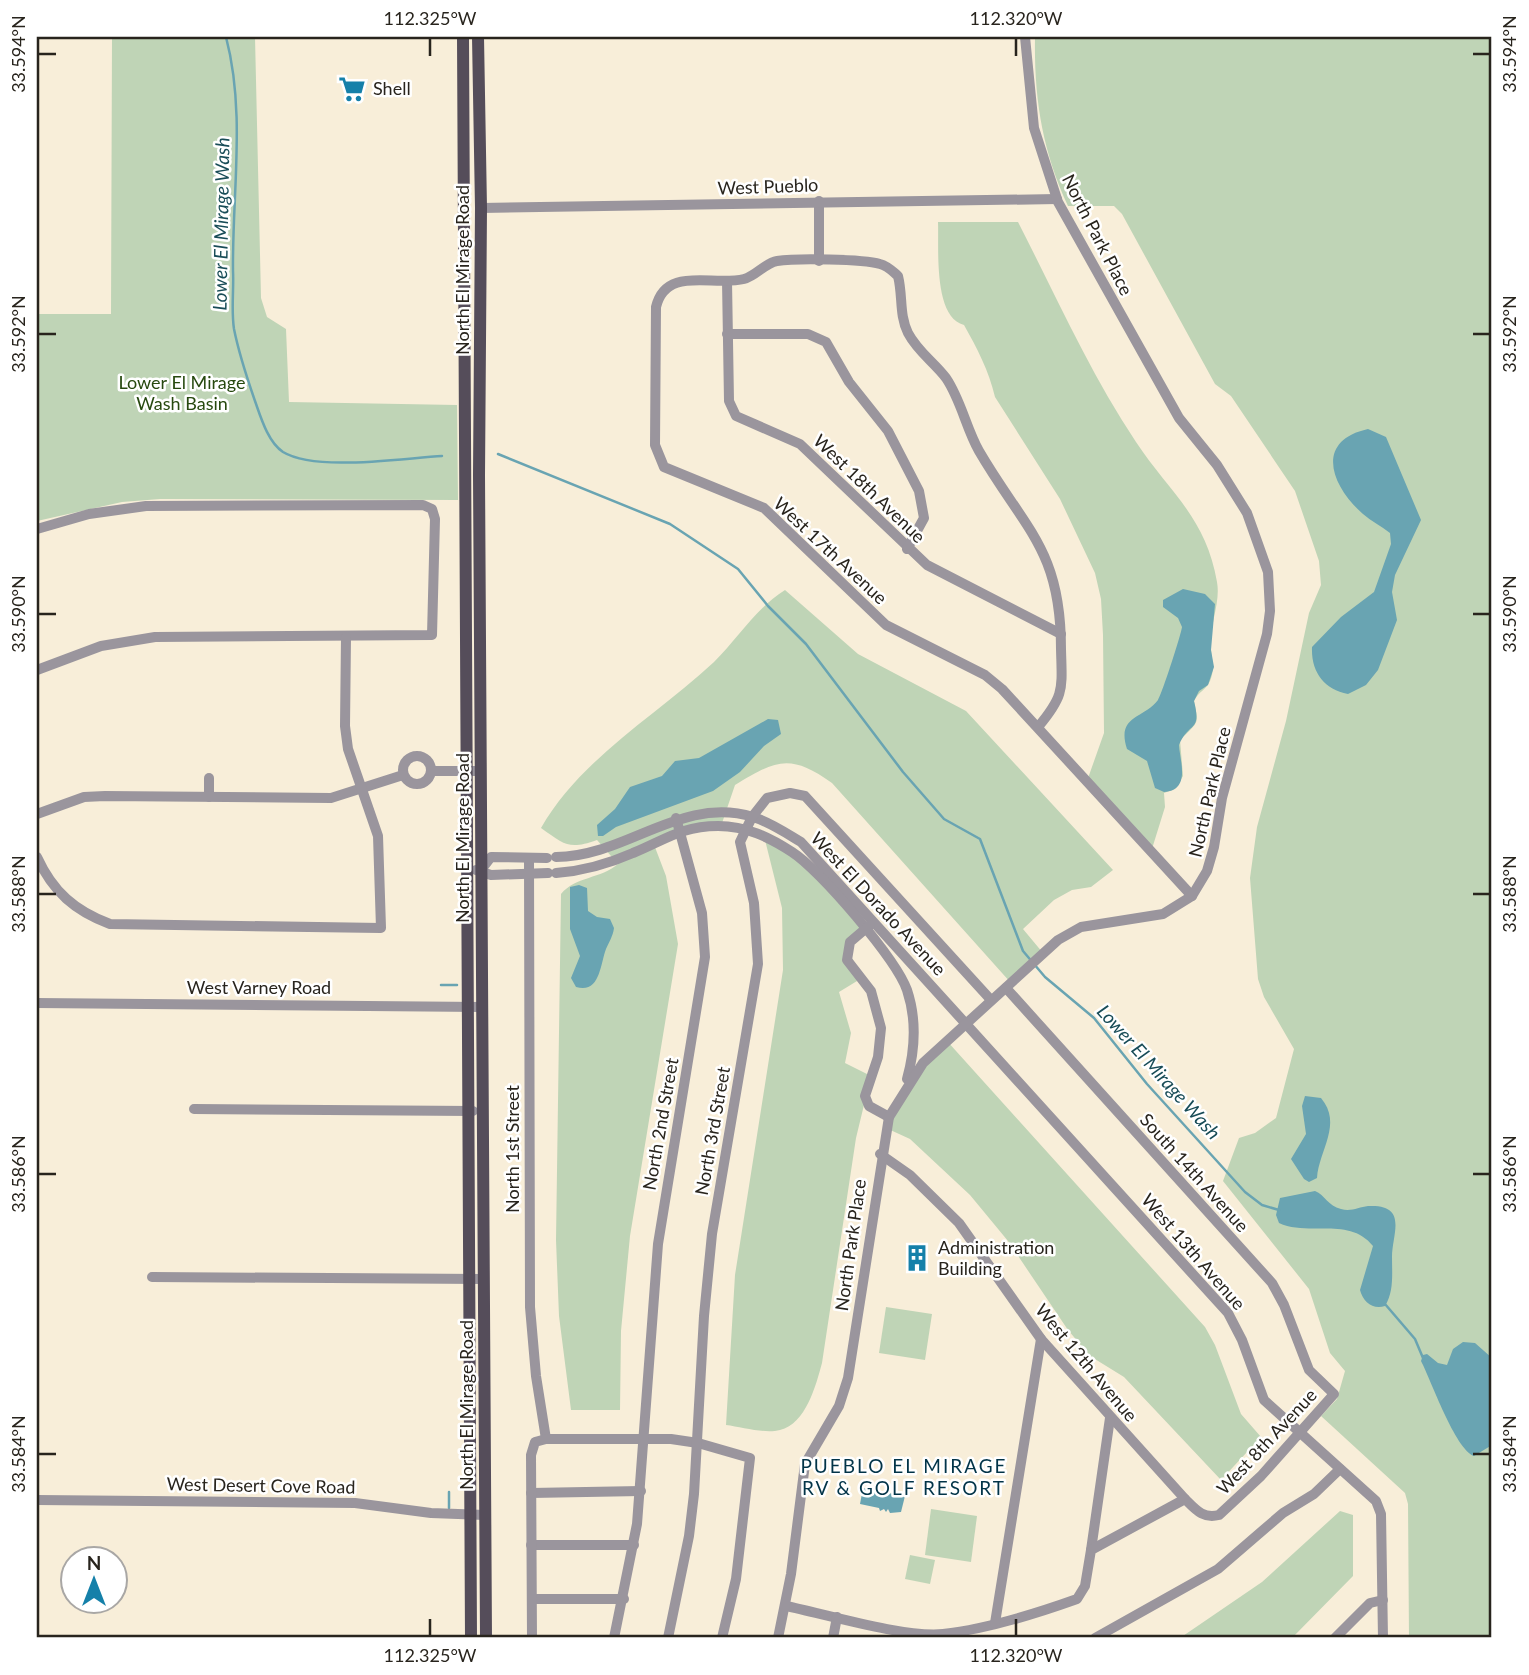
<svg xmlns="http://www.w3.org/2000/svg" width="1529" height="1675" font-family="Lato,sans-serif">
	<rect width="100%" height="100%" fill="#f8eed9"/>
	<!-- green -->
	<g fill="#bfd4b6">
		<polygon points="112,37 255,37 261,298 267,317 286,329 289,402 457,405 458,500 160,499 122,502 37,521 37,314 111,314"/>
		<path d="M1035 37H1491L1492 1638H1409L1408 1504 1405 1493 1321 1416 1337 1399 1345 1371 1330 1353 1309 1289 1223 1181 1239 1138 1255 1133 1276 1118 1294 1049 1264 997 1258 979 1250 878 1257 827 1286 721 1309 613 1321 585 1319 561 1295 491 1231 396 1215 384 1122 214 1114 206H1068C1042 150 1034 98 1035 37Z"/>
		<path d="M938 222H1018C1056 296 1090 373 1136 442 1169 492 1206 517 1217 582 1221 604 1208 627 1211 650 1212 662 1215 669 1210 681 1207 689 1198 692 1194 701 1199 725 1199 721 1180 740L1183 776 1175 789 1164 793 1165 807 1151 852 1087 781 1104 733 1103 635 1101 599 1095 573 1060 499 995 397C989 371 977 348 964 325 933 317 939 248 938 222Z"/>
		<path d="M785 590 858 654 966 711 1113 870 1091 887 1072 890 1054 900 1023 929 1043 953 1011 983 832 783C790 753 776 760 735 785L721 826 653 842 666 876 678 944 630 1236 621 1331 620 1410H571L559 1316 556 1240 561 894C576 876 601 879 618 864L597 840C569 850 565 845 541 828 581 758 656 716 714 662 739 637 755 609 785 590Z"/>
		<path d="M764 836 794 853 865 930 847 948 862 978 839 992 851 1033 845 1063 871 1076 856 1138 822 1363C816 1385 806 1424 780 1430 765 1434 742 1427 726 1425L735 1275 783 970 782 908Z"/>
		<polygon points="947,1041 1205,1327 1215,1345 1241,1414 1261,1437 1221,1480 1124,1377 1090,1356 1068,1330 1008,1241 970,1195 910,1139 886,1128 905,1087"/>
		<polygon points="886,1307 932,1314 925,1360 879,1353"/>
		<polygon points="931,1509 977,1516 971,1562 925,1555"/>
		<polygon points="1340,1511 1353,1515 1353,1576 1292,1638 1180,1638 1262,1582"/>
		<polygon points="910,1555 935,1560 930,1584 905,1579"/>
	</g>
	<!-- water -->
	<g fill="#69a4b2">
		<path d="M1368 429 1386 437 1421 520 1395 575 1392 592 1397 620 1378 670 1366 685 1348 694C1324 689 1311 672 1312 647L1341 617 1374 592 1391 544 1390 533C1381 526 1371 521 1363 514 1331 486 1314 441 1368 429Z"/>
		<path d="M1183 589 1205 594 1215 604 1211 650 1214 667 1208 685 1199 691 1194 701C1202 733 1189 721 1179 745 1180 762 1191 790 1164 792L1155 788 1147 761 1127 749C1116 715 1144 719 1158 700 1162 694 1181 635 1182 627L1178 618 1163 607V600Z"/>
		<polygon points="768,719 778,720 781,734 764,746 740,772 713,791 616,827 603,836 598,836 597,825 615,809 630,787 662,776 675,761 699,758"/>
		<path d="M579 885 587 888 588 911 597 917 610 919 614 928C613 936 609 942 606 949 600 965 600 994 576 987L571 978 580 956 570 929V887Z"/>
		<path d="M1305 1096 1321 1098C1343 1124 1319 1150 1317 1178L1309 1182 1304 1179 1291 1159 1306 1134 1302 1106Z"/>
		<path d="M1315 1191C1325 1195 1328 1206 1341 1209 1351 1212 1359 1207 1368 1206 1409 1204 1392 1234 1392 1257 1392 1274 1394 1292 1385 1306 1373 1310 1363 1302 1360 1290L1373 1246C1349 1216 1309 1237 1279 1223L1276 1215 1280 1198Z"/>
		<path d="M1463 1342 1475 1343 1492 1358V1445L1474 1456C1455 1449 1431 1380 1421 1361L1423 1355 1427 1354 1438 1363 1447 1365 1453 1349Z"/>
		<polygon points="863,1488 874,1490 877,1496 878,1491 905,1496 901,1512 890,1513 888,1509 886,1512 884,1509 880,1511 879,1508 860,1504"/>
	</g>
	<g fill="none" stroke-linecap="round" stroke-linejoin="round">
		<!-- stream -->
		<g stroke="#69a4b2" stroke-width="2.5">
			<path d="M226 37C246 113 232 193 233 271 234 290 231 310 234 329 239 354 247 378 255 401 261 418 268 442 283 452 316 472 403 458 442 456"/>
			<polyline points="498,454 670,524 738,569 768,606 806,644 903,772 944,819 980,839 1023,951 1045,977 1094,1018 1147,1084 1245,1192 1262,1205 1279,1210"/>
			<polyline points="441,985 457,985"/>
			<polyline points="1385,1304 1415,1339 1423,1358"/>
			<polyline points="449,1492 449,1508"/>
		</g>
		<!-- minor -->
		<g stroke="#9a959d" stroke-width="10">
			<polyline points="819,201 819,261"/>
			<polyline points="481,208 1057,199"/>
			<polyline points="727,281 729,401 736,416 800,444 927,565 1061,634"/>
			<polyline points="727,334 808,334 826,342 849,382 888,431 919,491 924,518 907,549"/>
			<polyline points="37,529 89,514 146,506 423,505 432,509 435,519 432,635 155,637 101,646 37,670"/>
			<path d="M1038 727C1065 695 1062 689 1061 649 1061 549 1025 530 979 451 966 428 961 400 946 378 934 362 918 352 908 333 899 315 903 296 898 276 892 271 888 266 880 264 863 259 796 258 777 261 765 263 756 276 744 279 713 287 666 265 656 307L655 445 664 467 764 508 886 625 985 675 1002 689 1192 896"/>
			<circle cx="417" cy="770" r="14"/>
			<polyline points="431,771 480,771"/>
			<polyline points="209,778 209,797"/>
			<polyline points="37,814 84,797 105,796 331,798 403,775"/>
			<path d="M37 857C53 892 75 911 110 924L381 928 378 836 348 749 345 726 346 637"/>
			<path d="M556 857C626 857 681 795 753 817 770 822 786 833 801 842L1228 1313 1242 1340 1264 1400 1376 1501 1381 1514 1383 1638"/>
			<polyline points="529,858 530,1307 536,1376 546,1439"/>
			<polyline points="476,870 491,875 548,873"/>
			<polyline points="481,870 491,857 547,858"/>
			<path d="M556 873C584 871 608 864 633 853 665 840 681 826 718 826 746 826 769 837 792 852 820 870 896 959 907 990 917 1020 915 1050 907 1079"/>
			<polyline points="870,925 850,942 847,960 871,991 881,1028 878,1057 865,1096 869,1106 889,1117"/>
			<polyline points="37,1003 481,1007"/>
			<polyline points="194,1109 473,1111"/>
			<polyline points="880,1154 910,1175 959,1223 1041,1339 1185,1499"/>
			<polyline points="152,1277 483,1279"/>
			<polyline points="531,1493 641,1491"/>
			<polyline points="37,1500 355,1503 431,1513 485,1515"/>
			<polyline points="531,1545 634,1545"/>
			<polyline points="1091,1550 1110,1418"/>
			<polyline points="532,1599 624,1599"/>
			<path d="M786 1606C825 1614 905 1638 943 1634 988 1629 1035 1614 1077 1599L1085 1586 1091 1550 1185 1499C1196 1510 1203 1519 1219 1515L1261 1476 1334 1394 1309 1370 1284 1305 1272 1283 1006 988"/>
			<polyline points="995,1623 1041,1339"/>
			<polyline points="532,1638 531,1455 535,1442 546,1439 671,1439 698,1443 750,1458 736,1579 722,1638"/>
			<polyline points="614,1638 637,1524 658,1244 705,957 702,913 676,818"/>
			<polyline points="668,1638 689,1536 694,1494 704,1316 712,1234 758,964 754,903 740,842 752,817 767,798 790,793 805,796 991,1000"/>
			<polyline points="778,1638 791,1574 805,1464 839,1406 848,1378 889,1117 923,1063 1058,940 1081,927 1163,914 1192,896 1207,871 1214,847 1222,798 1267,634 1270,611 1268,572 1247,513 1217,465 1179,418 1058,202 1034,128 1025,37"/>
			<polyline points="833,1638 837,1617"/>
			<polyline points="1095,1638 1218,1569 1283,1513 1314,1494 1340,1469"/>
			<polyline points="1335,1638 1370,1603 1383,1600"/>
		</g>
		<!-- major -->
		<g stroke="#554d5a" stroke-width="12">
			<polyline points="463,37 471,1638"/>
			<polyline points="478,37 481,208 479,475 486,1638"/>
		</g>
	</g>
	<!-- ticks -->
	<path fill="none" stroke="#28241d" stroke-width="2.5" d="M430 38V56M1016 38V56M38 54H56M1473 54H1490M38 334H56M1473 334H1490M38 614H56M1473 614H1490M38 894H56M1473 894H1490M38 1174H56M1473 1174H1490M38 1454H56M1473 1454H1490M430 1619V1636M1016 1619V1636"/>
	<!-- icons -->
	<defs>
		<symbol id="supermarket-bare" viewBox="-9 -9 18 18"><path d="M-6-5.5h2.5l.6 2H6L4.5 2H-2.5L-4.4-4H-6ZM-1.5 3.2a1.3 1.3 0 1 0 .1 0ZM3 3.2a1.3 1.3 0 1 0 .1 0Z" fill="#1580a9" stroke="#fff" stroke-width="2.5" paint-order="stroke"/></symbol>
		<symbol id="building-bare" viewBox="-9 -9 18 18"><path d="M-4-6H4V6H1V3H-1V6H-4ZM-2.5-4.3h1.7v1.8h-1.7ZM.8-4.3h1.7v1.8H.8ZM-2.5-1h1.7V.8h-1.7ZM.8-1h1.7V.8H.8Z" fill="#1580a9" stroke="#fff" stroke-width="2.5" paint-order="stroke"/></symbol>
	</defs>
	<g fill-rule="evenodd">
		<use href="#supermarket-bare" x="333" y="70" width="38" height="38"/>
		<use href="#building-bare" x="898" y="1239" width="38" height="38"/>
	</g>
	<g text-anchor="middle" stroke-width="5" stroke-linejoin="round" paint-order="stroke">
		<!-- poi labels -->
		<g font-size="18" fill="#28241d" stroke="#fff" text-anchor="start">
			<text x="373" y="95">Shell</text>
			<text x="938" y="1254">Administration<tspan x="938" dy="21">Building</tspan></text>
		</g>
		<!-- street labels -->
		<g font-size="18" fill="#28241d" stroke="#fff">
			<text transform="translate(768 187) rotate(-2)" y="6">West Pueblo</text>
			<text transform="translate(1097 235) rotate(63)" y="6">North Park Place</text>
			<text transform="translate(463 270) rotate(-90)" y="6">North El Mirage Road</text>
			<text transform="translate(869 489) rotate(44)" y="6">West 18th Avenue</text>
			<text transform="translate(830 551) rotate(43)" y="6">West 17th Avenue</text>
			<text transform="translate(1210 792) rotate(-77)" y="6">North Park Place</text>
			<text transform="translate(463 838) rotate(-90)" y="6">North El Mirage Road</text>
			<text transform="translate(878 904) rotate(47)" y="6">West El Dorado Avenue</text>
			<text x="259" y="994">West Varney Road</text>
			<text transform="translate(661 1124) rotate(-80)" y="6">North 2nd Street</text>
			<text transform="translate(713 1131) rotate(-80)" y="6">North 3rd Street</text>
			<text transform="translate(513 1149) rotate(-90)" y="6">North 1st Street</text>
			<text transform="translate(1194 1173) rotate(48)" y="6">South 14th Avenue</text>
			<text transform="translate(851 1245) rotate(-82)" y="6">North Park Place</text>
			<text transform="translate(1193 1252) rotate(49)" y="6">West 13th Avenue</text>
			<text transform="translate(1086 1363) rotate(50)" y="6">West 12th Avenue</text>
			<text transform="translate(467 1405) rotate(-90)" y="6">North El Mirage Road</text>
			<text transform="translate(1267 1442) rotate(-47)" y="6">West 8th Avenue</text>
			<text transform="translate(261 1486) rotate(1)" y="6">West Desert Cove Road</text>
		</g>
		<!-- park labels -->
		<g font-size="18" fill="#27490f" stroke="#fff">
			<text x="182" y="389">Lower El Mirage<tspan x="182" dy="21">Wash Basin</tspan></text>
		</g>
		<!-- water labels -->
		<g font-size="19" font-style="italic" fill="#184c57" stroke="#fff">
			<text transform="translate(221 224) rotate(-89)" y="7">Lower El Mirage Wash</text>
			<text transform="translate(1159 1072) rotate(48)" y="7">Lower El Mirage Wash</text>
		</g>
		<!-- neighbourhood labels -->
		<g font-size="19" letter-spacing="2" fill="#023448" stroke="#fff">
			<text x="904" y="1473">PUEBLO EL MIRAGE<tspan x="904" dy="22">RV &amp; GOLF RESORT</tspan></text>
		</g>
	</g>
	<!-- border -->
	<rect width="1529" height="1675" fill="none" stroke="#ffffff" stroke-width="77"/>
	<!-- north arrow -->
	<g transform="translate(94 1580)"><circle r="33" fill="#ffffff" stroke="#a9a7a5" stroke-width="2"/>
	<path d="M0-5L12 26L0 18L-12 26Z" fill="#1580a9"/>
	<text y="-10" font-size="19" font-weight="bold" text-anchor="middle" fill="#28241d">N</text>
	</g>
	<rect x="38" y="38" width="1452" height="1598" fill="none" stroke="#28241d" stroke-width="2.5"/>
	<g font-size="18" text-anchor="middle" fill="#28241d">
		<text x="430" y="25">112.325°W</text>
		<text x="1016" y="25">112.320°W</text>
		<text transform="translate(19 54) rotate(-90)" y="6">33.594°N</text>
		<text transform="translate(1510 54) rotate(-90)" y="6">33.594°N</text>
		<text transform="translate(19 334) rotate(-90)" y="6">33.592°N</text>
		<text transform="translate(1510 334) rotate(-90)" y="6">33.592°N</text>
		<text transform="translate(19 614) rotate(-90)" y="6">33.590°N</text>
		<text transform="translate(1510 614) rotate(-90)" y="6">33.590°N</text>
		<text transform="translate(19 894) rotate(-90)" y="6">33.588°N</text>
		<text transform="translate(1510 894) rotate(-90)" y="6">33.588°N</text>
		<text transform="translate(19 1174) rotate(-90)" y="6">33.586°N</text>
		<text transform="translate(1510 1174) rotate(-90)" y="6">33.586°N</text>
		<text transform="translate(19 1454) rotate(-90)" y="6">33.584°N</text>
		<text transform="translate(1510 1454) rotate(-90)" y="6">33.584°N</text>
		<text x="430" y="1662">112.325°W</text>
		<text x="1016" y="1662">112.320°W</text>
	</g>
</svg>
